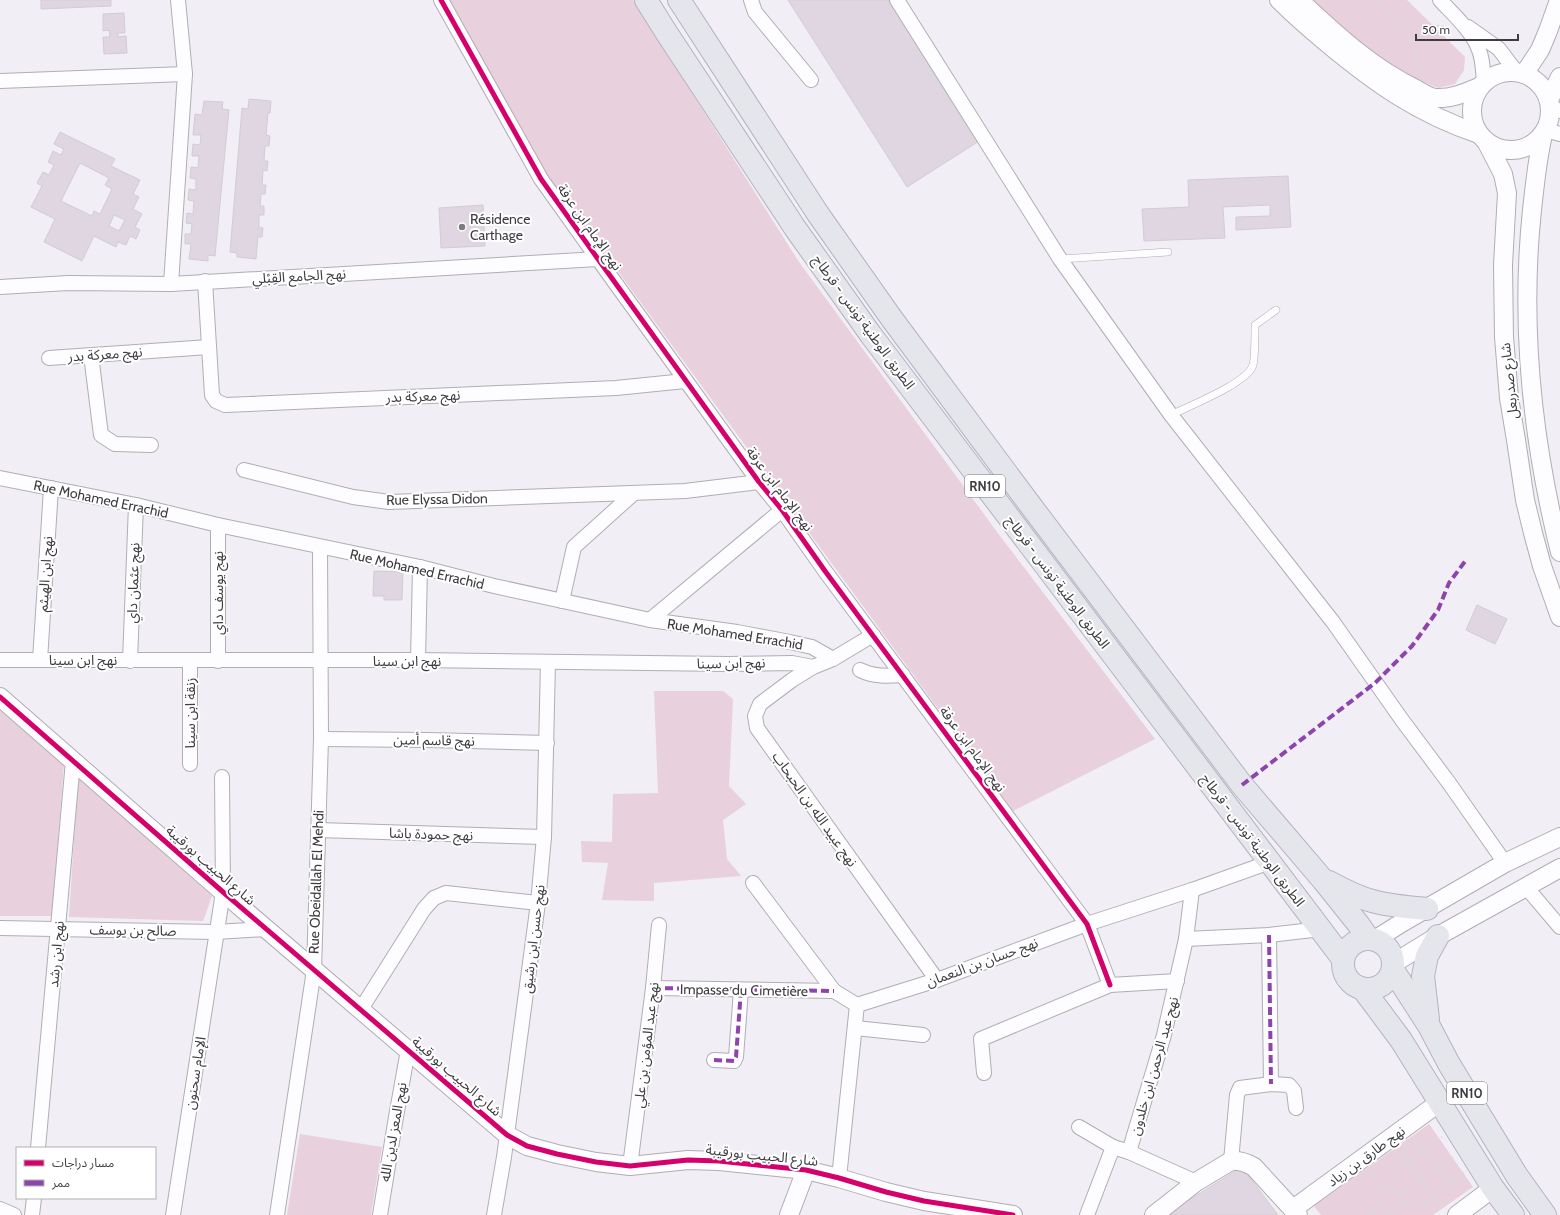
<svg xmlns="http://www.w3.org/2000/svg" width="1560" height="1215" font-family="Cabin,'Noto Sans Arabic',sans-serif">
	<rect width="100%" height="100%" fill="#f1eef6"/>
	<!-- green -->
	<g fill="#e8d0dd">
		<polygon points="443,0 633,0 799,262 1000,536 1155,739 1013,811 543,169"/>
		<polygon points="1303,0 1407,0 1465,57 1464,70 1455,84 1438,88 1399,71 1354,40"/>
		<polygon points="654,691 723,691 733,699 729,786 746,804 723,820 727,859 741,876 654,883 654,901 602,900 608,863 582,862 581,841 612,842 613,794 658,793"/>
		<polygon points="0,710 64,764 52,916 0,916"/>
		<polygon points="78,776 212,896 203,921 69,917"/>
		<polygon points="1429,1124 1473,1187 1433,1215 1321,1215 1314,1206"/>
		<polygon points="300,1134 382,1147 371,1215 287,1215"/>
	</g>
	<!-- building -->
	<g fill="#e0d6e1" stroke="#d1cdd3" fill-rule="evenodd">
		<polygon points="41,0 111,0 111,6 41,9"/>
		<polygon points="788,0 890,0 979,141 907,187"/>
		<polygon points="124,13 125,33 118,33 118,37 126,36 127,53 104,54 103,37 110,37 109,30 103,31 103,14"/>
		<polygon points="249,99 271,101 270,113 268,113 266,135 270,136 269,146 265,146 264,161 268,161 267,171 263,170 262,185 266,185 265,194 261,194 260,206 264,206 264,215 259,215 259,227 263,228 262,237 258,237 256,259 237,257 237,253 230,252 242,108 248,109"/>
		<polygon points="204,101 223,102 222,109 229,110 215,256 208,255 208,261 189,259 191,244 185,244 185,234 191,234 192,224 186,223 187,213 193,214 194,201 188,200 189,189 196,190 196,179 190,178 191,167 198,168 199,156 192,156 193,144 200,145 201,135 193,135 195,114 202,115"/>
		<path d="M60 132 115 159 111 166 140 180 133 194 139 197 133 209 142 214 135 227 140 230 136 239 130 236 126 245 118 242 116 247 94 236 82 261 44 242 55 219 31 207 42 186 37 183 43 172 49 175 54 165 48 162 53 151 61 155 64 149 54 144ZM80 163 109 178 105 185 112 189 100 214 94 211 92 216 61 201ZM114 215 125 220 119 231 109 226Z"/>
		<polygon points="1288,176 1291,227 1236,230 1236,217 1270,216 1270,205 1223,207 1225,238 1144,241 1142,209 1189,207 1188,180"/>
		<polygon points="483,205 485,246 441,248 439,208"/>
		<polygon points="374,571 403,572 402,600 384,600 384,596 373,596"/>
		<polygon points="1477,605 1507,619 1495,644 1466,630"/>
		<polygon points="1242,1167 1278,1215 1165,1215"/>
	</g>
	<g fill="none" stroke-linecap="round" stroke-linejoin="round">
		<defs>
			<g id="service">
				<polyline points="1061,259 1168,252"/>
				<path d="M1171 415C1189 406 1248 383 1253 365 1255 357 1255 334 1255 325L1276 310"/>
			</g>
			<g id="minor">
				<polyline points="441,0 541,179 598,259 759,482 782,510 825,571 1087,924 1110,985"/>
				<polyline points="751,0 755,12 811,80"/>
				<polyline points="897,0 1060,259 1171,415 1333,622 1402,720 1449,783 1505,863"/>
				<path d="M1440 0C1453 14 1473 32 1479 50 1483 60 1483 71 1484 82"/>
				<polyline points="1468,27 1499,49 1517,73"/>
				<polyline points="0,81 185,74"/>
				<polyline points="1552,107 1560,111"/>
				<polyline points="1546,130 1560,134"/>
				<polyline points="205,281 212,395 216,401 225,405 616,388 685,381"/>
				<polyline points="171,284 185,74 178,0"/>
				<polyline points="0,287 68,283 171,284 598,259"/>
				<polyline points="91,355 101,435 115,444 151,445"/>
				<polyline points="49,358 209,347"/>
				<polyline points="244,470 353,497 389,502 685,491 759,482"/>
				<polyline points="0,478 136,505 218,525 420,567 494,586 650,620 737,632 790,642 812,647 833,659"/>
				<polyline points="218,525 218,661"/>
				<polyline points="562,601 574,547 634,493"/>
				<polyline points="650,620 782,510"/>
				<polyline points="873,635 833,659 813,667 792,680 760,704 755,716 757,728 937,980"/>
				<polyline points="0,660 418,660 727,664 792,663 813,667"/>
				<polyline points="40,660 51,488"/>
				<polyline points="418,660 420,567"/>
				<polyline points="130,661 136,505"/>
				<polyline points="190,661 190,764"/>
				<path d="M860 670C874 677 888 676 903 675"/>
				<polyline points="321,739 427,740 547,743"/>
				<polyline points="318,830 544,837"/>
				<polyline points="753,883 834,991 857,1005"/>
				<polyline points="1526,887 1560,927"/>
				<polyline points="0,928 216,932 266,929"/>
				<polyline points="1269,935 1271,1084"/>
				<polyline points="1186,939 1269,935 1321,929"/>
				<polyline points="653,988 834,991"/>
				<polyline points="361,1009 424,909 434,898 446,893 538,903"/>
				<polyline points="855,1028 923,1035"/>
				<polyline points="714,1060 734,1061 736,1057 741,990"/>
				<polyline points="984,1073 981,1039 1110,985 1177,981"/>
				<polyline points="1079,1127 1113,1147"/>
				<polyline points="38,1148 73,761"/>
				<polyline points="1129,1152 1196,1182"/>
				<polyline points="1231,1161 1237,1095 1240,1088 1271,1084 1289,1085 1294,1091 1296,1108"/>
				<polyline points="630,1166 653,988 659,925"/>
				<polyline points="839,1178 857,1005 937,980 1087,924 1192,890 1270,862"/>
				<polyline points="0,1209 14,1215"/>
				<polyline points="32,1215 34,1198"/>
				<polyline points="173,1215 223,892 222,777"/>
				<polyline points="277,1215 314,970 321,739 320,547"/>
				<polyline points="380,1215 396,1117 408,1050"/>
				<polyline points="494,1215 504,1157 538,903 544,837 548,662"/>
				<polyline points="1087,1215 1113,1147 1129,1152 1164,1035 1186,939 1192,890"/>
			</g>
			<g id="tertiary">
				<path d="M1279 0C1294 15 1310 29 1327 43 1375 83 1419 114 1479 134"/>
				<path d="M1299 0C1336 34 1370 67 1416 89 1421 92 1429 97 1435 98 1451 99 1465 93 1479 87"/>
				<circle cx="1511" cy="111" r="39"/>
				<polyline points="1524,74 1540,50 1548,31 1559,0"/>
				<polyline points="1549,100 1560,77"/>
				<path d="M1543 135C1537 160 1535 184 1532 210 1520 324 1532 440 1560 552"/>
				<polyline points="1487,143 1503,174 1507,193 1503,265 1504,337 1509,398 1516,440 1525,500 1533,533 1542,566 1560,617"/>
				<polyline points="0,697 223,892 507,1135 527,1146 557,1154 596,1162 630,1166 688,1160 719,1161 806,1170 839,1178 886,1192 924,1201 1013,1215"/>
				<polyline points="1376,939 1403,922 1505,863 1560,837"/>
				<polyline points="1394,963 1438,936 1560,868"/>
				<polyline points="1293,1209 1440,1102"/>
				<polyline points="789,1215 806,1170"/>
				<path d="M1154 1215 1196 1182 1231 1161C1239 1160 1247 1163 1254 1167L1298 1215"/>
				<polyline points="1457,1215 1493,1188"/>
			</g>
			<g id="trunk">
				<polyline points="646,0 666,32 795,228 871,335 1343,959"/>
				<polyline points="679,0 818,214 892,319 1031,506 1242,785 1323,880 1359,925 1368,938"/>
				<path d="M1329 882C1342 889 1355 896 1369 900 1387 906 1408 907 1427 909"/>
				<circle cx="1368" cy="964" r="25"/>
				<polyline points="1393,970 1429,1026 1449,1064 1517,1176 1545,1215"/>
				<polyline points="1363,989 1401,1040 1493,1188 1513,1215"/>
				<polyline points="1428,1019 1423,976 1427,956 1438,936"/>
			</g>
		</defs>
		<!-- service casing -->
		<use href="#service" stroke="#b0aeb4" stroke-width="8"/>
		<!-- minor casing -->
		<use href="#minor" stroke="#b0aeb4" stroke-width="16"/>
		<!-- tertiary casing -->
		<use href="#tertiary" stroke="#b0aeb4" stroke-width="20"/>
		<!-- trunk casing -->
		<use href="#trunk" stroke="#b4b3c0" stroke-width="24"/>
		<!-- path -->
		<g stroke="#dad9dc" stroke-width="2.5" stroke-dasharray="2 3" stroke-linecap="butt">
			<polyline points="1376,0 1401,22 1424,75"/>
			<polyline points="1402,22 1447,27"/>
			<polyline points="1414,1139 1450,1183"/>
			<polyline points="1404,1155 1437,1201"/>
			<polyline points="1401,1167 1442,1137"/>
			<polyline points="1370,1171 1384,1190"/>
			<circle cx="1391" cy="1200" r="12"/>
			<polyline points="1393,1188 1406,1146"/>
			<polyline points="1402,1193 1454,1157"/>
			<polyline points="1427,1201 1464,1173"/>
			<polyline points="1404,1202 1449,1202"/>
			<polyline points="1370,1215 1381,1207"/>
		</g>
		<!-- service -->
		<use href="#service" stroke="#fdfcfe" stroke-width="7"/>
		<!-- minor -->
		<use href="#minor" stroke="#fdfcfe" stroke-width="14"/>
		<!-- tertiary -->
		<use href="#tertiary" stroke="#fdfcfe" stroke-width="18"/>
		<!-- trunk -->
		<use href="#trunk" stroke="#e5e5ec" stroke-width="22"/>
		<!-- quiet -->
		<g stroke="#8e44ad" stroke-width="4" stroke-dasharray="8 4" stroke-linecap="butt">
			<polyline points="1242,785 1375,683 1412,646 1438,610 1449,583 1466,560"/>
			<polyline points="1269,935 1271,1084"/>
			<polyline points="653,988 834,991"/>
			<polyline points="714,1060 734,1061 736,1057 741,990"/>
		</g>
		<defs>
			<g id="cycleway">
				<polyline points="441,0 541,179 598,259 759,482 782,510 825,571 1087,924 1110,985"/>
				<polyline points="0,697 223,892 507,1135 527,1146 557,1154 596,1162 630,1166 688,1160 719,1161 806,1170 839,1178 886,1192 924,1201 1013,1215"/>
			</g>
		</defs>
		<!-- cycleway casing -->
		<use href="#cycleway" stroke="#fff" stroke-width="8"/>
		<!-- cycleway -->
		<use href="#cycleway" stroke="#d6006c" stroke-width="5"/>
	</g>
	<!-- markers -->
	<circle fill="#7d7a80" stroke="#fff" stroke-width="1.5" cx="462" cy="227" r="4"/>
	<g text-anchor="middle" stroke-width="4" stroke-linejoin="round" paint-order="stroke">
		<!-- shield labels -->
		<g fill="#fff" stroke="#78767a" stroke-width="1">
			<rect x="965" y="475" width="40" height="22" rx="3"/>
			<rect x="1447" y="1082" width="40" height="22" rx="3"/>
		</g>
		<g font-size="13" font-weight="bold" fill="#3e3c41">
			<text x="985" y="491">RN10</text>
			<text x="1467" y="1098">RN10</text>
		</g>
		<!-- poi labels -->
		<g font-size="14" fill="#3e3c41" stroke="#fff" text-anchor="start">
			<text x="470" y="224">Résidence<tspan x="470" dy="16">Carthage</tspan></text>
		</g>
		<!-- street labels -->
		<g font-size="14" fill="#3e3c41" stroke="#fff">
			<text transform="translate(590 227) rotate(55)" y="5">نهج الإمام ابن عرفة</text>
			<text transform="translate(299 276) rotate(-3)" y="5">نهج الجامع القِبْلي</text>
			<text transform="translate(864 322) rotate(54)" y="5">الطريق الوطنية تونس - قرطاج</text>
			<text transform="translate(105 354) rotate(-4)" y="5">نهج معركة بدر</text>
			<text transform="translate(1509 381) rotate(-96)" y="5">شارع صدربعل</text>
			<text transform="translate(423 396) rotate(-2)" y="5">نهج معركة بدر</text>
			<text transform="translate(780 489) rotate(53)" y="5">نهج الإمام ابن عرفة</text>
			<text transform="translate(101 499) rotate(12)" y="5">Rue Mohamed Errachid</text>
			<text transform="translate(437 499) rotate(-1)" y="5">Rue Elyssa Didon</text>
			<text transform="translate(417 569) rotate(13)" y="5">Rue Mohamed Errachid</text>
			<text transform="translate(45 574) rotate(-86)" y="5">نهج ابن الهيثم</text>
			<text transform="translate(1058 582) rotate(53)" y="5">الطريق الوطنية تونس - قرطاج</text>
			<text transform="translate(133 583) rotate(-88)" y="5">نهج عثمان داي</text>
			<text transform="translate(218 593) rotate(-90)" y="5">نهج يوسف داي</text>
			<text transform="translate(735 634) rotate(9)" y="5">Rue Mohamed Errachid</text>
			<text x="83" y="665">نهج ابن سينا</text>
			<text x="407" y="666">نهج ابن سينا</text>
			<text transform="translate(731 663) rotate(-1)" y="5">نهج ابن سينا</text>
			<text transform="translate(190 713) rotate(-90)" y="5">زنقة ابن سينا</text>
			<text transform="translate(434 740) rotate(1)" y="5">نهج قاسم أمين</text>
			<text transform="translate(973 749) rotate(54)" y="5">نهج الإمام ابن عرفة</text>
			<text transform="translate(815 809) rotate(55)" y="5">نهج عبيد الله بن الحبحاب</text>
			<text transform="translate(431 834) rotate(2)" y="5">نهج حمودة باشا</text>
			<text transform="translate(1253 840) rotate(53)" y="5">الطريق الوطنية تونس - قرطاج</text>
			<text transform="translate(211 865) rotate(41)" y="5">شارع الحبيب بورقيبة</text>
			<text transform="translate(316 882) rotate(-88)" y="5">Rue Obeidallah El Mehdi</text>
			<text transform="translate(133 930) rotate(1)" y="5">صالح بن يوسف</text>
			<text transform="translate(533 939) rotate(-83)" y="5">نهج حسن ابن رشيق</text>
			<text transform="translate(56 954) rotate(-85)" y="5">نهج ابن رشد</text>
			<text transform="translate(982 962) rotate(-20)" y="5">نهج حسان بن النعمان</text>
			<text transform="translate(744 990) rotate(1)" y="5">Impasse du Cimetière</text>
			<text transform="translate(646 1045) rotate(-83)" y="5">نهج عبد المؤمن بن علي</text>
			<text transform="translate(1154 1066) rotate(-74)" y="5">نهج عبد الرحمن ابن خلدون</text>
			<text transform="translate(195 1073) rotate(-81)" y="5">الإمام سحنون</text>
			<text transform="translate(457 1076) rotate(41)" y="5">شارع الحبيب بورقيبة</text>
			<text transform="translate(393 1132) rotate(-80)" y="5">نهج المعز لدين الله</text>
			<text transform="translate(762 1155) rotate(6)" y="5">شارع الحبيب بورقيبة</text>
			<text transform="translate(1366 1156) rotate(-36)" y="5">نهج طارق بن زياد</text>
		</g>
	</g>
	<!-- legend -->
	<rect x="16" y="1147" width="140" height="52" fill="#ffffff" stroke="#b2b1b3"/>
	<rect x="24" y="1160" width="20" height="6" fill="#d6006c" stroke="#b2b1b3"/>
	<text x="52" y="1167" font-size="12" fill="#3e3c41">مسار دراجات</text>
	<rect x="24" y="1180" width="20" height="6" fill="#8e44ad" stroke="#b2b1b3"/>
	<text x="52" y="1187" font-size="12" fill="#3e3c41">ممر</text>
	<!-- scale -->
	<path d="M1416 34v6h102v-6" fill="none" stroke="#3e3c41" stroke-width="2"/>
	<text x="1422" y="34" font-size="12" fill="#3e3c41" stroke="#ffffff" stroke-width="3" paint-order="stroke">50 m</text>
</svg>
